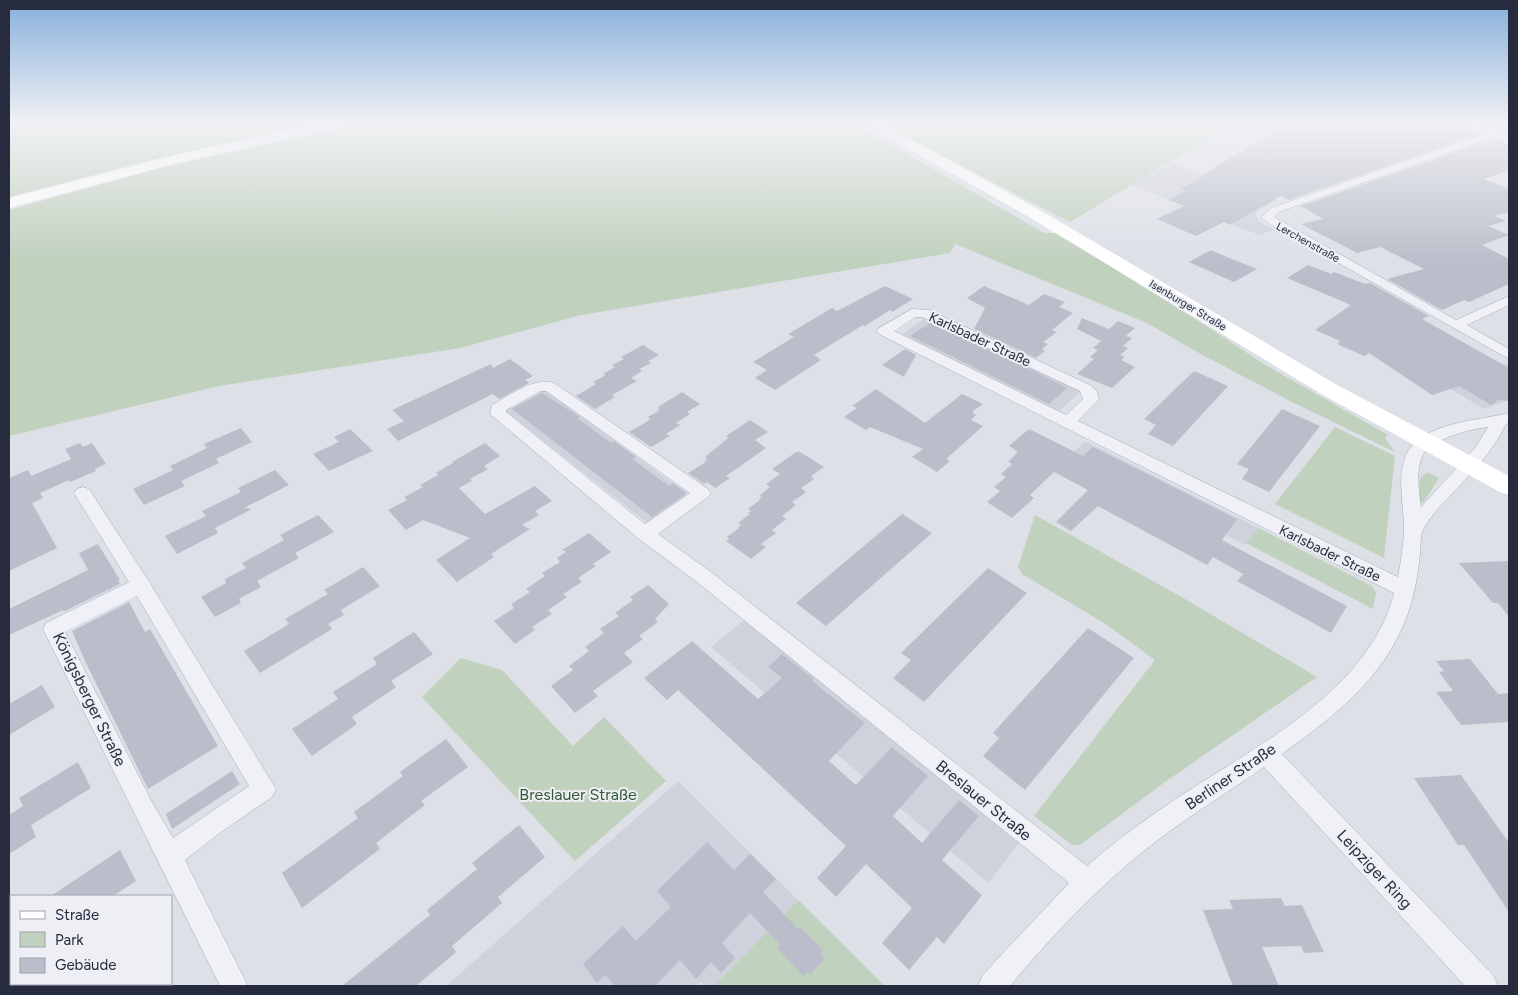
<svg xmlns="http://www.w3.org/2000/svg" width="1518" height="995" font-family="Figtree,sans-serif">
	<rect width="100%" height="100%" fill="#dde0e7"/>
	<!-- built -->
	<g fill="#cfd2dc">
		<polygon points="1172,163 1278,201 1259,209 1255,215 1260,222 1274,230 1259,235 1132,185"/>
		<polygon points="925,318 1081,391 1059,411 902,334"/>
		<polygon points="1508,364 1509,365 1509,400 1484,409 1444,385"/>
		<polygon points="542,388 690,496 649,524 503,409"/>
		<polygon points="1085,441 1258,528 1245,545 1071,455"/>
		<polygon points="744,620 1019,843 988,883 711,647"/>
		<polygon points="678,781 798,900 714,986 705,986 701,982 697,986 446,986"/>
	</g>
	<!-- green -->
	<g fill="#c0d1be">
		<polygon points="9,122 324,122 142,162 9,197"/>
		<polygon points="367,122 848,122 869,132 1044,233 1057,233 1214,331 1262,363 1388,435 1385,438 1395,452 1292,402 1199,353 1147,323 955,244 950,253 581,315 460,348 219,386 9,436 9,210 157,169"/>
		<polygon points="878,122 1236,122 1070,222"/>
		<polygon points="1335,427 1395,456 1384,558 1275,504"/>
		<polygon points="1427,472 1439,478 1423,503 1418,501 1420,479"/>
		<polygon points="1035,515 1185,599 1317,677 1165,782 1080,845 1072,845 1034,816 1155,660 1104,623 1022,574 1018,567"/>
		<polygon points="1258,528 1372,586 1376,593 1373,609 1246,543"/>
		<polygon points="461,658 502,670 573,746 604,717 666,781 575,861 422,697"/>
		<polygon points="798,900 885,986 714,986"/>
	</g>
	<!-- building -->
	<g fill="#bbbeca">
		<polygon points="1255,122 1459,122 1480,134 1288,200 1281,196 1230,225 1224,222 1196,236 1157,219 1184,206 1168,200 1186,191 1180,189 1202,178 1201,177 1218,165 1274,132 1254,126"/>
		<polygon points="1481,122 1509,122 1509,134"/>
		<polygon points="1494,139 1509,145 1509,170 1484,179 1509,189 1509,212 1494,216 1506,221 1488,226 1509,235 1482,245 1509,259 1509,284 1469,302 1464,300 1442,310 1387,279 1424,269 1380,247 1357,253 1301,224 1323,219 1301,206"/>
		<polygon points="1211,250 1227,257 1257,269 1234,282 1189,262"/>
		<polygon points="1308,265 1331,274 1334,272 1365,284 1370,283 1429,316 1422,319 1509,368 1509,401 1498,400 1493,404 1489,404 1460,386 1432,395 1369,353 1364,356 1337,344 1340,341 1315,330 1351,305 1287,278"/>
		<polygon points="885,286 913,299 892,312 890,310 865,326 863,325 814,355 821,360 775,390 755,378 767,370 753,362 794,337 788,334 832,308 837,311"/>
		<polygon points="984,286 1029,305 1044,294 1065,302 1059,307 1073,313 1052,330 1057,332 1043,342 1048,344 1042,349 1045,351 1036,358 974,329 985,308 967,298"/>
		<polygon points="1082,318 1109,329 1118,321 1135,328 1126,336 1132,338 1123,346 1128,348 1120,355 1125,357 1121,360 1135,367 1112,388 1077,374 1094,359 1090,357 1098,350 1093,348 1101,341 1077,329"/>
		<polygon points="930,323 1032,370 1067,388 1049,404 910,336"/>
		<polygon points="643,345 659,355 648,361 651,363 639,369 642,371 631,378 637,381 612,395 615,397 595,409 576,396 596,384 593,382 606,375 603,374 615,367 612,365 624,359 621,357"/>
		<polygon points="905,349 916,355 904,377 882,365"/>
		<polygon points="510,359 533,376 525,380 529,383 499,399 493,394 398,441 387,429 404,421 392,410 491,364 493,368"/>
		<polygon points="1194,371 1228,386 1173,446 1148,434 1156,425 1144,419"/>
		<polygon points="876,389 925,423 962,394 983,404 972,412 976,415 971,420 983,426 946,459 950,461 937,472 912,457 923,449 870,427 866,430 844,417 857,408 852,406"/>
		<polygon points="682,392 700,404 687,412 690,414 676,423 680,425 666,434 670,436 651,447 629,432 648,421 650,419 648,417 659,411 657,410 660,408 658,407"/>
		<polygon points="542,393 580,417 577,418 611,443 614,441 636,457 632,459 669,486 673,483 687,493 652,517 512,409"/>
		<polygon points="1282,409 1320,426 1269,492 1242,479 1249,469 1237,464"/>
		<polygon points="750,420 768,432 755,440 766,448 726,476 730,478 715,488 707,482 704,484 688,473 706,462 704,461 707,459 705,457 727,439 728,437 726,436"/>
		<polygon points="241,428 252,442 216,459 219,463 181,481 185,486 144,505 133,489 173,470 170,466 207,448 204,444"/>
		<polygon points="350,429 373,451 329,471 313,454 339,442 334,437"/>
		<polygon points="1029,429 1083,456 1093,447 1237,519 1222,540 1347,606 1331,633 1237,581 1243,574 1213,557 1207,565 1098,506 1071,531 1056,522 1088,490 1054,472 1030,495 1034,498 1012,518 987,502 1000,491 994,487 1006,477 1001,474 1012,464 1008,462 1018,452 1009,446"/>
		<polygon points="80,443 83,447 92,443 106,464 95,469 96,471 70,482 69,480 40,493 43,498 32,503 57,548 9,571 9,478 28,470 31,476 71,459 65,449"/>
		<polygon points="485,443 500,456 484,466 488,469 470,479 472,481 459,488 485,514 535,486 552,501 535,511 539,515 522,525 530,529 491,554 494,557 457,582 436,560 470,538 423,520 406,530 388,510 407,500 404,497 423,487 420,485 438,475 436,473 453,463 452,462"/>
		<polygon points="796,452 800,452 824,467 811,476 814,479 801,488 806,492 792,502 796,505 782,516 786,519 772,530 776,533 761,544 766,547 751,559 726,541 729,539 727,537 739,528 738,527 741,525 738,523 750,514 748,513 751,511 748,509 760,500 759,499 762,497 759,496 770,487 766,484 780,474 772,469"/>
		<polygon points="275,470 289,485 244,508 252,509 215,528 218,533 177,554 165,536 206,516 202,511 241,492 238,488"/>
		<polygon points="902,514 932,533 826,626 796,603"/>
		<polygon points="318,515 334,532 295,553 299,558 257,581 261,587 239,599 241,603 215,617 201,597 226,583 225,579 246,568 242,563 284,540 280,535"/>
		<polygon points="589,533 611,552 593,564 596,566 578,578 582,582 563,594 567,597 548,610 552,614 532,627 535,630 515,644 494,621 514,608 511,604 530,592 526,589 545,576 542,573 560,562 557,558 566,552 562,550"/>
		<polygon points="98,544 120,580 118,581 120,584 63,612 63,610 9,635 9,609 88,570 79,553"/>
		<polygon points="1509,561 1509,617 1498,603 1493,603 1459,563"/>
		<polygon points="363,567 380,586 341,610 344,615 328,624 332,629 260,673 244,651 289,624 285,619 328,594 324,590"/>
		<polygon points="988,568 1027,593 924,702 893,678 911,660 901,653"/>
		<polygon points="648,585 669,604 655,619 658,622 639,636 643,639 624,653 633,662 593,691 598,696 575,713 551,686 573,670 569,666 589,651 585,647 604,633 600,629 619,616 615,613 633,600 630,597"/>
		<polygon points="129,602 145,632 150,629 218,746 148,789 86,663 72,631"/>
		<polygon points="1088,628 1134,658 1025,790 983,756 999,738 993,733"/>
		<polygon points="414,632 433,654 391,681 396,687 352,717 357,724 312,756 292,729 338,699 333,692 377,664 373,658"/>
		<polygon points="692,641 758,699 782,678 768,667 782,654 814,679 812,681 865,723 829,761 856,785 892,747 928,776 893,816 922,843 959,800 979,816 942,860 982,895 944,944 937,937 909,970 882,943 912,908 866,864 836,897 817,878 846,846 678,690 667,700 644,678"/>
		<polygon points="1470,659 1498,694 1509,693 1509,722 1461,725 1436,692 1453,691 1439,672 1444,671 1436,661"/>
		<polygon points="42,685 55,707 9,735 9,704"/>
		<polygon points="446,739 468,767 421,801 425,805 376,843 380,849 302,908 282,873 358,818 354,812 403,776 400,772"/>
		<polygon points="78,762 91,788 31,825 36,837 9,854 9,815 23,806 19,798"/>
		<polygon points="232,771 240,784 172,829 166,814"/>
		<polygon points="1461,775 1509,843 1509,912 1464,845 1458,845 1414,778"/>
		<polygon points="519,825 545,857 498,897 502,903 452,946 456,952 416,986 342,986 430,915 427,910 477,869 472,863"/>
		<polygon points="707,842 734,870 750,854 776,879 763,892 798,929 800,927 823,950 820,954 825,958 810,975 807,972 803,976 777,948 780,945 750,913 722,943 735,958 721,973 711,962 696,979 680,960 655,986 615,986 605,975 597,983 583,964 623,926 636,941 671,907 657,891"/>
		<polygon points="120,850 136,881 113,896 51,896"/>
		<polygon points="1281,898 1285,906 1302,905 1324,952 1304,953 1301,946 1262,947 1279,986 1233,986 1203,910 1233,909 1229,900"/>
	</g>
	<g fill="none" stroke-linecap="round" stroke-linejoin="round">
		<defs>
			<g id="street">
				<polygon points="1461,122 1475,122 1509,136 1509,143 1494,137 1279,212 1274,217 1456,320 1509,296 1509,305 1467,325 1509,349 1509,359 1271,225 1261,217 1271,208 1485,134"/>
				<path d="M912 309 929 310 1090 385 1097 391 1099 400 1078 421 1398 577C1401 562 1403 547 1404 532 1405 502 1390 458 1421 438 1446 421 1480 420 1509 413V423L1506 424C1495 446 1480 465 1463 482 1450 497 1430 514 1422 532 1420 539 1421 548 1420 555 1418 570 1416 586 1412 600 1393 671 1339 713 1282 754L1494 976 1498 986H1465L1264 767C1224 795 1182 820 1145 850 1095 890 1051 937 1010 986H978L982 976 1002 954 1069 883 697 582 639 539 490 414 492 405C511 395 533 377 554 383L708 489 711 493 708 497 658 534 711 572 1087 866C1118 839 1151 815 1185 793 1262 743 1370 688 1394 593L879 334 877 331 879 328ZM915 317H922L1080 391 1083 399 1066 415 894 331ZM541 391H546L690 493 645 524 506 412V410ZM1488 427 1475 448 1421 507C1419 491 1415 468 1424 453 1435 438 1471 429 1488 427Z"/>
				<path d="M83 487 89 489 148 580 276 789 272 797 221 832 185 860 248 986H220L43 629 46 623 129 582 74 493 77 489ZM137 596 249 786 173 838 152 802 65 632Z"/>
			</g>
		</defs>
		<!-- street casing -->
		<use href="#street" stroke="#a6aab4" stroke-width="1"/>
		<!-- street -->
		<use href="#street" fill="#f0f1f6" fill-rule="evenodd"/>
		<!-- secondary -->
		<g fill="#fff" fill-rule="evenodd">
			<polygon points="322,122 350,122 343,126 173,164 9,208 9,198 171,156"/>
			<polygon points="861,122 879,122 1040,210 1339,386 1509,476 1509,495 1500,492 1323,395 1029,217"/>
		</g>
	</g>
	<!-- sky -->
	<linearGradient id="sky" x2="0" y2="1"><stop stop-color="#88afdb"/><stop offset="0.47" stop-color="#f0f1f4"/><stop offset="1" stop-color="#f0f1f4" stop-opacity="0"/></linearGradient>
	<rect width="1518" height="262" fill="url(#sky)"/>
	<g text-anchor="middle" stroke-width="4" stroke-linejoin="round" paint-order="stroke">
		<!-- far-street labels -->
		<g font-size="11" fill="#272b3e" stroke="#edeff5">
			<text transform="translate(1308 242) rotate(29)" y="4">Lerchenstraße</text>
			<text transform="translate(1188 305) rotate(31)" y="4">Isenburger Straße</text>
		</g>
		<!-- street labels -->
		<g font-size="14" fill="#272b3e" stroke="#edeff5">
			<text transform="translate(980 339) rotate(25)" y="5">Karlsbader Straße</text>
			<text transform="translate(1330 553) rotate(26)" y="5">Karlsbader Straße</text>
		</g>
		<!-- near-street labels -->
		<g font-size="16" fill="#272b3e" stroke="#edeff5">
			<text transform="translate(90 699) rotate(64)" y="6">Königsberger Straße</text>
			<text transform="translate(1230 776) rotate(-34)" y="6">Berliner Straße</text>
			<text transform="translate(984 800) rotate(39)" y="6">Breslauer Straße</text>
			<text transform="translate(1375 869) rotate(47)" y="6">Leipziger Ring</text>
		</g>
		<!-- near-park labels -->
		<g font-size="16" fill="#345a34" stroke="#edeff5">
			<text x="578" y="800">Breslauer Straße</text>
		</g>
	</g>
	<!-- border -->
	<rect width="1518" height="995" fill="none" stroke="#272b3e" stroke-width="20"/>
	<!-- legend -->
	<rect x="10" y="895" width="162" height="90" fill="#edeff5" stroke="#9ea1ac"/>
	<rect x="20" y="911" width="25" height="8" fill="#ffffff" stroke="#9ea1ac"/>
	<text x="55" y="920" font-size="15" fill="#272b3e">Straße</text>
	<rect x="20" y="932" width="25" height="15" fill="#c0d1be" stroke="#9ea1ac"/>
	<text x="55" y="945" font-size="15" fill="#272b3e">Park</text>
	<rect x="20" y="958" width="25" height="15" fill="#bbbeca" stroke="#9ea1ac"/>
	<text x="55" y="970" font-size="15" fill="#272b3e">Gebäude</text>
</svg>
